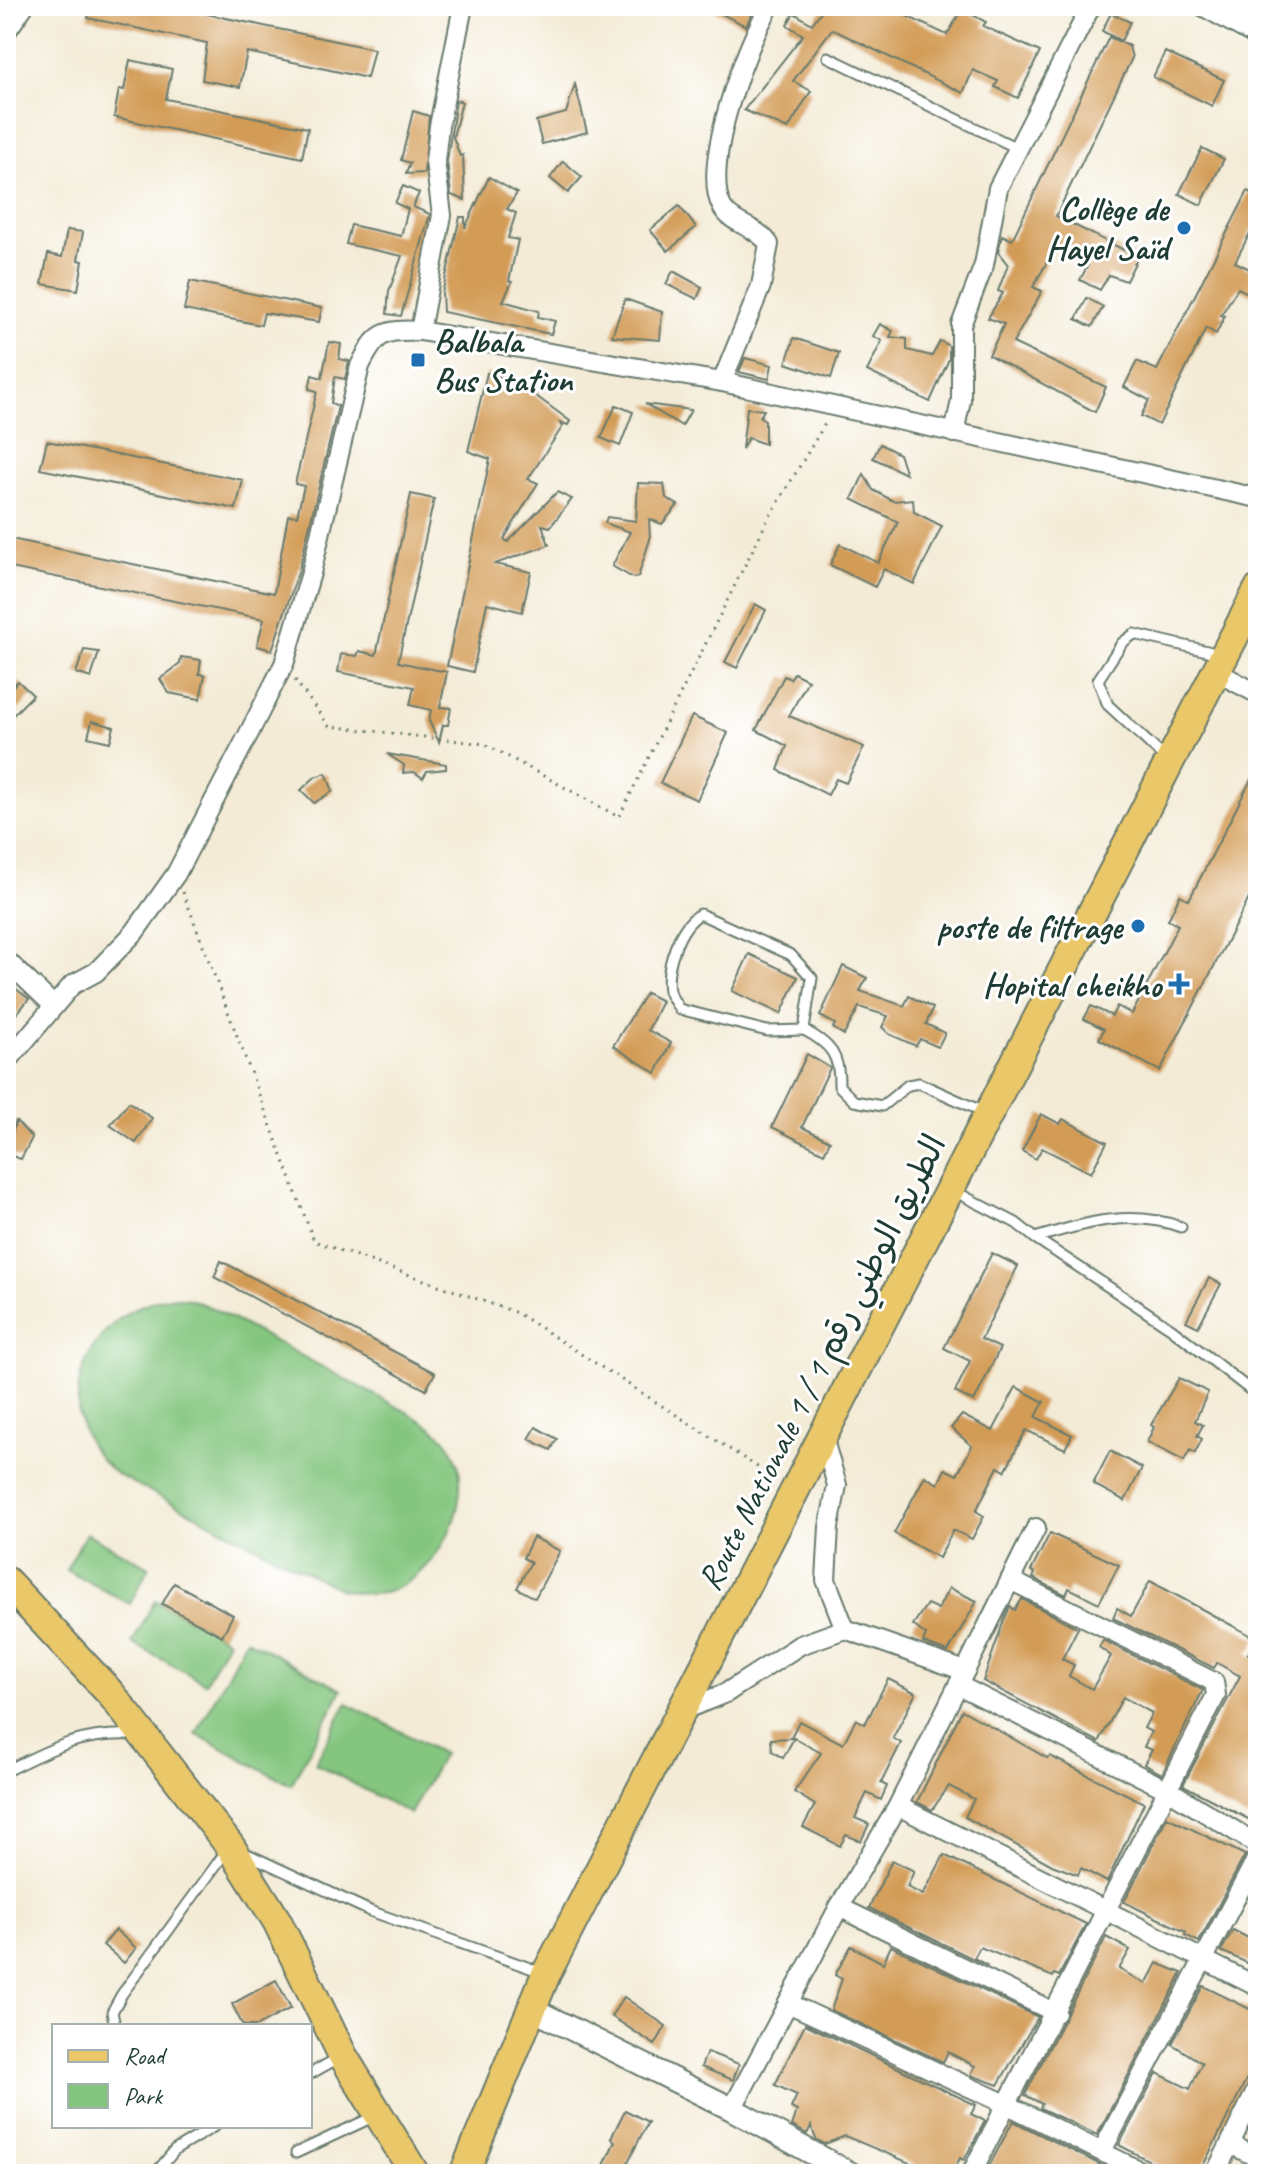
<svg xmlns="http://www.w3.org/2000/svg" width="1264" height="2180" font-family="Caveat,'Playpen Sans Arabic',sans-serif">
	<rect width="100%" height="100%" fill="#fff"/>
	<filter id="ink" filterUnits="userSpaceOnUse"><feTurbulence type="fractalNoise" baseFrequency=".0125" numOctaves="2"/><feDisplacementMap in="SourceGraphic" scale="16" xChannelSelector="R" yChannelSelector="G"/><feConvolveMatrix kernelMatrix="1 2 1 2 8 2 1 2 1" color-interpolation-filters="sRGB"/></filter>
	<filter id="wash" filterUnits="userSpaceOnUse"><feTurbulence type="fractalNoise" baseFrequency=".006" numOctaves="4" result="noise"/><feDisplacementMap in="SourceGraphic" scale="32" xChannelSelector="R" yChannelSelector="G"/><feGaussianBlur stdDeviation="1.8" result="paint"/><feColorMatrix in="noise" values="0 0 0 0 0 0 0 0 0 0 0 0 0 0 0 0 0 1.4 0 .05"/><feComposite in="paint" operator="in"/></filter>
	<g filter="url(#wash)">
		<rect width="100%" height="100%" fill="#f3ebd6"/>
		<!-- green -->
		<g fill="#84c67f" stroke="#52825a" stroke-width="2">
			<path d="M170 1297 190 1299 212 1308 407 1412C422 1421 440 1430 450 1446 479 1493 442 1570 393 1590 375 1597 357 1593 339 1589L118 1475C41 1418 84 1311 170 1297Z"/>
			<polygon points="86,1533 149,1567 130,1604 66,1570"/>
			<polygon points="155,1600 228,1640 205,1683 132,1643"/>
			<polygon points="246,1639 342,1690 291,1785 196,1734"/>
			<polygon points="347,1703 443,1754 410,1814 315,1763"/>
		</g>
		<g id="blocks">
			<!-- building -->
			<g fill="#d39c56">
				<polygon points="90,6 169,6 374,49 367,78 247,52 240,87 202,80 207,43 88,18"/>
				<polygon points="705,6 742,6 753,11 746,26"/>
				<polygon points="825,6 885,6 947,35 962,9 986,22 983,26 1040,52 1018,98 995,87 998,81 973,70 963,93 832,29 793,81 811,91 788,129 744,110 803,35 787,25 794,13 812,24"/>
				<polygon points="1111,13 1130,22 1121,41 1102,31"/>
				<polygon points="1109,37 1129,46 1132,58 1056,216 1138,257 1126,281 1109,275 1100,290 1080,280 1088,265 1055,248 1033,287 1042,291 1013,343 1106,387 1095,412 989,355 1004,324 988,318 1003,293 998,291 1008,265 998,252 1002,235 1012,240"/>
				<polygon points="1165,52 1224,80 1212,106 1153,77"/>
				<polygon points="130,60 172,69 166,99 308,128 302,158 114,117 119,89 124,90"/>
				<polygon points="575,84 587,132 542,144 536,121 566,113"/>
				<polygon points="456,100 462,102 453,137 460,156 463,155 465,200 451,195 447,161"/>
				<polygon points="413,111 429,116 424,173 406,174 410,163 401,160"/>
				<polygon points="1202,148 1224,159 1201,205 1179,194"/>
				<polygon points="563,161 582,177 568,193 550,178"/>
				<polygon points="489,177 517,193 507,209 516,213 508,238 518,240 509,281 512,282 503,301 539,311 538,317 555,321 551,334 443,312 442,293 460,217 465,217 465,228"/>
				<polygon points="403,186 419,193 413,207 430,214 401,316 387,314 389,291 402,256 346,244 351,225 401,236 408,209 395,203"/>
				<polygon points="1248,191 1258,197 1258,232 1252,229 1235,262 1258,273 1258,298 1238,288 1221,315 1225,316 1216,334 1206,328 1159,425 1141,416 1149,400 1124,387 1137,361 1157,370"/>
				<polygon points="679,206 696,227 668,251 650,230"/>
				<polygon points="67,230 83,232 78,260 83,261 78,290 42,284 48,254 62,257"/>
				<polygon points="673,271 702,287 697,299 666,284"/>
				<polygon points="190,281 322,308 319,322 264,313 261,325 184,310"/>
				<polygon points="1087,298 1103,307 1092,327 1076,319"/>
				<polygon points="625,299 662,312 660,340 612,336"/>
				<polygon points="880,324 893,331 890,337 907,339 907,350 932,356 940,341 949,346 949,359 930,402 867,371 882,341 873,336"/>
				<polygon points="794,338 839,353 831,378 786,363"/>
				<polygon points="329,342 341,344 339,359 349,361 345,379 335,377 331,403 338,406 299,570 272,650 257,646 264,619 6,567 6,538 274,593 288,515 297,516 304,486 295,484 317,391 309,389 312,375 322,378"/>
				<polygon points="745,358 772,365 769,379 739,372"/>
				<polygon points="487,373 513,379 570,421 568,425 559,422 563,426 528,479 538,483 504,539 508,542 557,492 572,499 550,527 542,525 549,545 495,564 531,572 522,612 487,603 473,672 447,666 490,459 468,451"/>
				<polygon points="645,404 691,410 682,426"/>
				<polygon points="616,405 633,412 620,446 601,438"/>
				<polygon points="747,408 764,410 760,417 765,420 765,444 748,438 742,449"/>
				<polygon points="47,441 243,480 236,509 40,469"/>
				<polygon points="880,444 899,454 906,474 873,458"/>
				<polygon points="864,474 873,490 893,501 913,499 914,512 942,526 914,584 884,569 875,587 830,565 840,544 878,563 898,522 852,499"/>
				<polygon points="638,483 664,484 666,498 678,505 662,524 649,519 650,539 638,577 633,578 612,566 630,532 605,523 607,517 636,521"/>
				<polygon points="411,494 434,499 398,662 447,672 440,707 451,708 448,725 443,725 439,742 429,721 431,710 410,705 414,687 338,672 341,654 357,656 359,651 376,655"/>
				<polygon points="755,604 766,610 737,668 725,662"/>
				<polygon points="84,650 99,652 91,678 76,673"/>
				<polygon points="181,657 201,660 199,674 205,675 200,699 169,693 160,679 180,664"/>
				<polygon points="794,673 808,680 789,716 864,747 846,783 836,779 828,795 778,770 787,746 756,730 784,676 790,679"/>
				<polygon points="18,681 33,695 6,722 6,693"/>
				<polygon points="692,716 728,733 697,800 660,783"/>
				<polygon points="92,721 114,727 110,742 88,737"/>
				<polygon points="387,754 446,764 446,769 427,771 423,778 414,772 403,773 404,765"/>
				<polygon points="1258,766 1258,881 1160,1071 1099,1039 1104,1029 1084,1019 1091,1006 1112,1016 1117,1006 1132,1014 1178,925 1168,920 1180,895 1189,900"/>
				<polygon points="326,773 333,791 314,803 301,790 315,777"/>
				<polygon points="749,954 798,977 781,1014 732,991"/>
				<polygon points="843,966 867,978 860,991 904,1006 909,996 933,1008 926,1024 945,1033 938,1047 920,1039 916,1046 889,1034 882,1027 888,1016 859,1007 844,1035 833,1028 835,1024 820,1016"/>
				<polygon points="6,981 29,999 6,1027"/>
				<polygon points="646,993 662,1001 648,1030 671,1043 656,1073 613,1046"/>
				<polygon points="807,1054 830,1068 802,1127 830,1141 824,1153 772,1127"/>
				<polygon points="129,1102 152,1118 136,1143 110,1125"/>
				<polygon points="1041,1114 1060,1124 1063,1119 1107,1142 1091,1173 1042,1148 1036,1159 1022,1151"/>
				<polygon points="16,1121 32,1138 21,1159 6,1154"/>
				<polygon points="992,1253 1018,1266 981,1339 1000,1348 974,1402 955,1392 970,1361 944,1348"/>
				<polygon points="221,1261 435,1373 426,1390 214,1277"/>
				<polygon points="1209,1278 1221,1284 1198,1327 1186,1321"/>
				<polygon points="1179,1378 1208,1392 1195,1421 1203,1425 1197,1436 1202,1439 1195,1453 1190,1450 1184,1461 1147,1442 1154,1427 1151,1425"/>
				<polygon points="1016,1387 1044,1402 1036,1417 1072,1435 1065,1449 1026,1430 1005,1471 998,1467 976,1511 984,1516 972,1539 953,1530 939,1558 894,1533 925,1476 938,1484 945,1469 957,1475 972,1446 951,1428 962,1415 993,1431"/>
				<polygon points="536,1427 557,1439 551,1450 529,1439"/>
				<polygon points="1110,1451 1142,1468 1125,1501 1093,1484"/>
				<polygon points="1050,1533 1119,1565 1099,1603 1069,1588 1066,1595 1033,1578 1035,1573 1031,1571"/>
				<polygon points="533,1537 560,1551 535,1598 517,1588 531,1562 523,1558"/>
				<polygon points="1150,1581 1257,1639 1248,1654 1258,1660 1258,1813 1254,1822 1183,1785 1240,1676 1217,1663 1214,1668 1113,1618 1117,1608 1131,1616"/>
				<polygon points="174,1583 233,1615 222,1636 162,1604"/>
				<polygon points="949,1588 977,1601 948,1652 923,1643 926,1635 913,1625 927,1604 938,1609"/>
				<polygon points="1022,1599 1078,1628 1062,1659 1074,1665 1069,1676 1092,1689 1111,1656 1099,1647 1103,1640 1203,1690 1162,1774 1144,1764 1152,1750 1144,1747 1151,1732 1144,1728 1152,1713 1123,1697 1099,1742 983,1681 1004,1620 1010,1607 1015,1610"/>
				<polygon points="888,1679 916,1693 893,1738 901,1743 881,1783 887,1786 881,1800 867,1793 855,1818 869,1824 861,1841 846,1835 840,1846 803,1827 815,1805 794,1792 821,1753 794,1738 783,1758 772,1751 771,1739 794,1738 791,1737 799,1721 843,1744 856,1719 865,1724"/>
				<polygon points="962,1710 1047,1758 1050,1756 1144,1803 1107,1882 1081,1868 1078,1875 1052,1865 965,1817 974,1799 949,1786 932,1810 917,1802"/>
				<polygon points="1167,1817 1245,1855 1199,1942 1185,1935 1186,1932 1124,1902"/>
				<polygon points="944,1855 1086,1924 1059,1976 1054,1974 1053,1977 980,1947 974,1958 988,1966 869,1908 892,1860 914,1871 907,1887 923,1895"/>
				<polygon points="116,1930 136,1948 124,1963 103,1945"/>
				<polygon points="1233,1930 1258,1943 1258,1968 1221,1951"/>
				<polygon points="1106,1937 1130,1950 1119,1969 1146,1984 1157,1963 1182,1973 1097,2135 1040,2108 1042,2104 1025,2095"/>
				<polygon points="851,1946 883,1963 891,1946 1038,2017 998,2085 971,2075 975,2066 948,2052 943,2062 831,2010 842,1979 835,1975"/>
				<polygon points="276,1980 291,2008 257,2026 243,2026 232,2004"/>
				<polygon points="1203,1986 1258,2013 1258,2056 1199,2174 1174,2174 1119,2145 1157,2073 1190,2089 1202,2063 1172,2044"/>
				<polygon points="624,1997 666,2026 655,2045 611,2016"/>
				<polygon points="805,2024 976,2105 971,2114 985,2121 964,2160 960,2158 953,2172 948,2169 945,2174 936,2174 845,2136 825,2144 816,2139 811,2126 807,2134 792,2126 797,2111 791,2108 797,2095 775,2085"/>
				<polygon points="707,2052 739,2064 733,2080 701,2067"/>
				<polygon points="625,2110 648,2122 622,2174 600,2174 615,2141 611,2138"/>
				<polygon points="1013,2121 1097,2163 1118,2174 990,2174 986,2172"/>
			</g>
		</g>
	</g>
	<g filter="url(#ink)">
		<use href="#blocks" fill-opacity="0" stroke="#697a6d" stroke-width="2"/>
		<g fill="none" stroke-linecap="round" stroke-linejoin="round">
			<defs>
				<g id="service">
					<polyline points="828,57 1017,148"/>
					<polyline points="1166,759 1108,705 1098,680 1122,643 1134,634 1220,654"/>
					<path d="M700 914 791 955 812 978 804 1030 767 1031 679 1009C676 1003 671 997 669 991 665 967 679 926 700 914Z"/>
					<path d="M804 1030C831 1044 840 1056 839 1086L854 1101 882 1106 908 1085 919 1083 986 1113"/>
					<path d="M954 1191 1016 1223 1035 1238C1086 1223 1129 1209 1181 1227"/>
					<polyline points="1035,1238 1172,1329 1258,1396"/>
					<path d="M6 1771C52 1748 82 1732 135 1735"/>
					<polyline points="243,1852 370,1911 544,1973"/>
					<polyline points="115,2026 112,2012 122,1994 227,1850"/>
					<polyline points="310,2074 340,2057"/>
					<polyline points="296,2153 375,2116"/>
					<polyline points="155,2174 175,2150 215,2126"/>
				</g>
				<g id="minor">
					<polyline points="1202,6 1258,37"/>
					<polyline points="6,32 24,6"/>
					<polyline points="420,331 442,215 435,161 439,126 463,6"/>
					<path d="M722 382 761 286 769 244C757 226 732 225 722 207 700 166 747 43 770 6"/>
					<polyline points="954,433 961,400 961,325 984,265 998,188 1091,6"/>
					<polyline points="1215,671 1258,694"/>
					<polyline points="6,960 54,1006"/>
					<path d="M6 1063 72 985 96 972 134 933 176 874 245 741 284 664 311 573 360 366C376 333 383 329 420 331L722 382 1258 498"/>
					<polyline points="823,1437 837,1485 829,1527 826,1580 845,1629"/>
					<polyline points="958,1685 1170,1791 1258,1845"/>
					<polyline points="681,1711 726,1693 800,1645 845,1629 965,1671"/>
					<polyline points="898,1806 1258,1987"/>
					<polyline points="839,1907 1056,2013"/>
					<polyline points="788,2003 1008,2105 1146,2174"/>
					<polyline points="732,2109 839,1907 898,1806 1036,1528"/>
					<polyline points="1230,2144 1258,2158"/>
					<polyline points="1102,2151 1258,1856"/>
					<polyline points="971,2174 1216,1695 1214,1682 1010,1580"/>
					<polyline points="1215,2174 1258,2087"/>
				</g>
				<polyline id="tertiary" points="530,2008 732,2109 851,2174"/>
				<g id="primary">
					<polyline points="6,1581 111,1694 230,1846 277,1921 343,2056 415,2174"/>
					<polyline points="464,2174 546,1974 1258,590"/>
				</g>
			</defs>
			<!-- service casing -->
			<use href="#service" stroke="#697a6d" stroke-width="13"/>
			<!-- minor casing -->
			<use href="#minor" stroke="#697a6d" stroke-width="22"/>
			<!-- tertiary casing -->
			<use href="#tertiary" stroke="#697a6d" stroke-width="26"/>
			<!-- primary casing -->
			<use href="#primary" stroke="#697a6d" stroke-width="32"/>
			<!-- path -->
			<g stroke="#697a6d" stroke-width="3" stroke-dasharray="2 6" stroke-linecap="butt">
				<polyline points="295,680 329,726 485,744 619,817 766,523 826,422"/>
				<polyline points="183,892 314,1241 517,1313 770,1475"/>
			</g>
			<!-- service -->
			<use href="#service" stroke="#fff" stroke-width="9"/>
			<!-- minor -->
			<use href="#minor" stroke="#fff" stroke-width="18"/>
			<!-- tertiary -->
			<use href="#tertiary" stroke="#fff" stroke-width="22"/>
			<!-- primary -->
			<use href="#primary" stroke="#eac769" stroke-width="28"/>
		</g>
	</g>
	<!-- markers -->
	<g fill="#1f6fb2" stroke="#fff" stroke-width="3">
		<circle cx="1184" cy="228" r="8"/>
		<rect x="410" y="352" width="16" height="16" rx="4"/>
		<circle cx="1138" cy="926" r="8"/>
		<path d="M1175 972h8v8h8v8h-8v8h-8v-8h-8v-8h8z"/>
	</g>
	<g text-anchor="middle" stroke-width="6" stroke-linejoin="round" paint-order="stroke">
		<!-- poi labels -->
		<g font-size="34" font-weight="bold" fill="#1f3d34" stroke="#fff" text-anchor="end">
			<text x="1168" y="220">Collège de<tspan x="1168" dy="39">Hayel Saïd</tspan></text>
			<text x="434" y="352" text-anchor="start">Balbala<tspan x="434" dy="39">Bus Station</tspan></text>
			<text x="1122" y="938">poste de filtrage</text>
			<text x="1161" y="996">Hopital cheikho</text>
		</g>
		<!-- street labels -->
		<g font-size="34" fill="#1f3d34" stroke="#fff">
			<text transform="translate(821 1362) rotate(-63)" y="12">Route Nationale 1 / الطريق الوطني رقم 1</text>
		</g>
	</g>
	<!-- margin -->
	<rect width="1264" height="2180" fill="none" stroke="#fff" stroke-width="32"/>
	<!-- legend -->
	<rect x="52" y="2024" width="260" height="104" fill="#ffffff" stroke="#a5b1ae" stroke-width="2"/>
	<rect x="68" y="2050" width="40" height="12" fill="#eac769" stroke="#a5b1ae" stroke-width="2"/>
	<text x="124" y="2064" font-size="24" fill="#1f3d34">Road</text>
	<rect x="68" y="2084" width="40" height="24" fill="#84c67f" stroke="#a5b1ae" stroke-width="2"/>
	<text x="124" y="2104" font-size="24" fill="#1f3d34">Park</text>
</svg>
